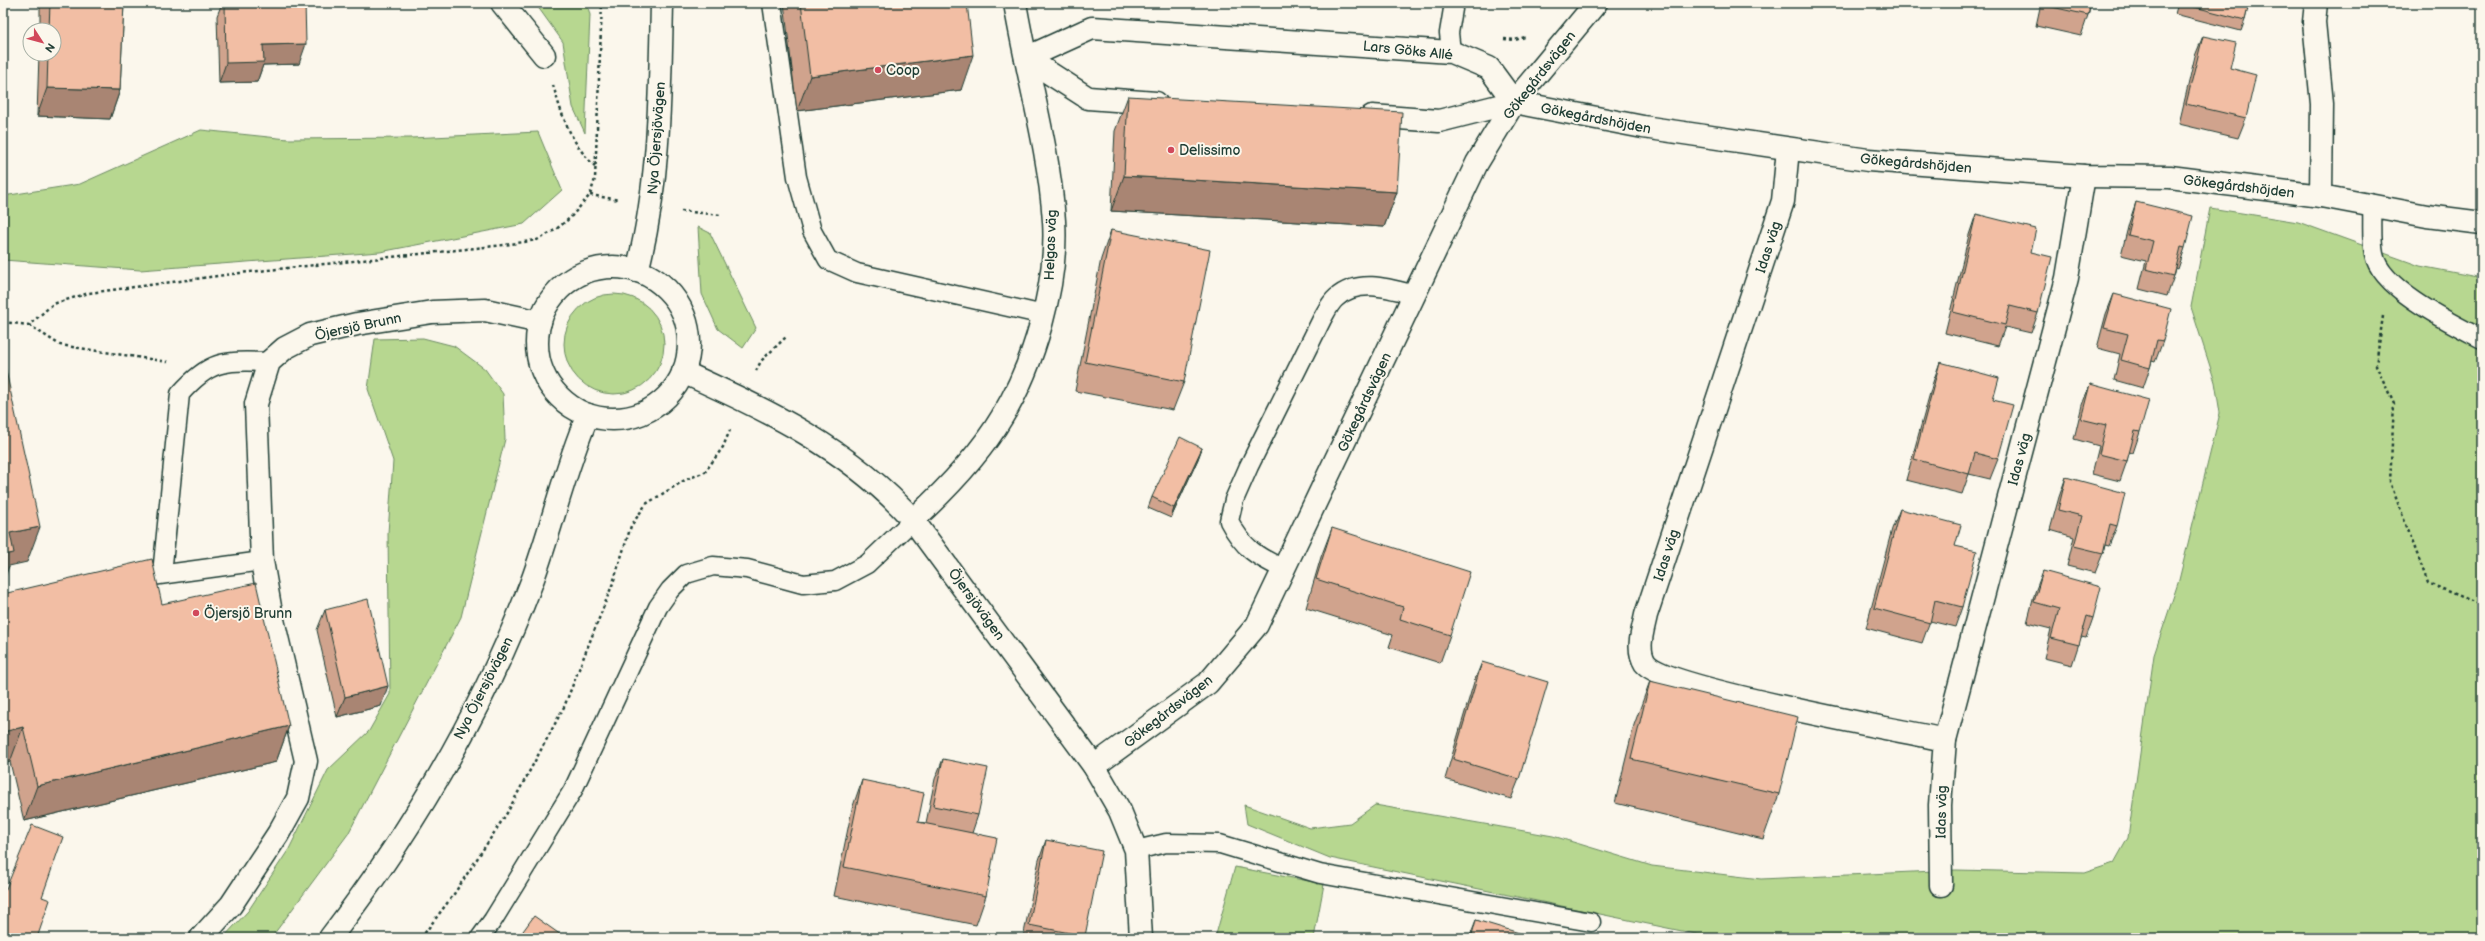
<svg xmlns="http://www.w3.org/2000/svg" width="2485" height="941" font-family="'Balsamiq Sans',sans-serif">
	<rect width="100%" height="100%" fill="#fbf7ec"/>
	<filter id="ink" filterUnits="userSpaceOnUse"><feTurbulence type="fractalNoise" baseFrequency=".025" numOctaves="2"/><feDisplacementMap in="SourceGraphic" scale="8" xChannelSelector="R" yChannelSelector="G"/><feConvolveMatrix kernelMatrix="1 2 1 2 8 2 1 2 1" color-interpolation-filters="sRGB"/></filter>
	<g filter="url(#ink)">
		<!-- green -->
		<g fill="#b7d790" stroke="#6b8a62">
			<polygon points="535,3 587,3 590,15 585,133 573,107 563,42"/>
			<polygon points="201,130 288,139 411,138 538,132 562,190 524,224 380,252 140,270 3,260 3,196 80,184"/>
			<polygon points="2210,208 2298,222 2420,266 2482,278 2482,938 1699,938 1701,935 1330,858 1247,824 1244,805 1310,828 1350,823 1375,805 1553,836 1652,866 1761,879 1956,870 2084,873 2114,863 2128,838 2154,655 2179,580 2220,413 2215,382 2191,307"/>
			<polygon points="698,227 710,233 756,328 743,348 718,329 702,294"/>
			<circle cx="614" cy="344" r="50"/>
			<polygon points="423,338 454,346 485,369 503,394 505,439 461,617 348,834 271,938 223,938 248,911 289,849 328,770 369,731 390,694 388,533 393,461 368,389 375,339"/>
			<polygon points="1235,867 1324,884 1314,938 1215,938"/>
		</g>
		<g fill="none" stroke-linecap="round" stroke-linejoin="round">
			<defs>
				<g id="lane">
					<polyline points="772,3 797,177 812,231 828,260 857,273 1044,315"/>
					<polyline points="1451,52 1449,33 1454,3"/>
					<path d="M2372 205C2373 221 2371 239 2374 254 2380 289 2453 324 2482 339"/>
					<path d="M1284 569C1257 557 1243 548 1229 521L1234 500 1249 466 1322 319C1326 312 1330 303 1336 298 1358 278 1389 288 1414 295"/>
					<path d="M162 574 180 394C211 359 224 361 269 362"/>
					<polyline points="152,576 262,561"/>
					<polyline points="1136,850 1166,843 1220,844 1320,874 1591,922"/>
					<polyline points="480,938 493,920 573,790 658,607 670,590 686,574 713,566 747,569 803,584 835,581 867,564 913,520"/>
				</g>
				<g id="street">
					<polyline points="502,3 544,55"/>
					<polyline points="2316,3 2314,22 2322,104 2321,196"/>
					<polyline points="1026,58 1088,98 1156,103"/>
					<polyline points="1026,58 1092,28 1451,52 1489,68 1514,102"/>
					<polyline points="1372,116 1439,121 1514,102 1643,127 1868,160 2084,176 2170,177 2321,196 2427,216 2482,223"/>
					<path d="M1788 149 1783 201 1646 615C1643 630 1636 649 1645 663 1665 689 1900 730 1945 740L2067 278 2084 176"/>
					<path d="M683 372C768 411 849 448 913 520L1094 766 1120 811 1136 850 1141 938"/>
					<path d="M913 520C946 490 979 456 1002 417 1034 365 1058 282 1054 221 1049 147 1027 75 1015 3"/>
					<polyline points="1094,766 1208,683 1257,625 1477,163 1514,102 1596,3"/>
					<polyline points="1941,885 1940,805 1945,740"/>
					<polyline points="201,938 231,905 278,834 298,798 306,761 270,607 262,561 256,404 269,362 285,348 310,335 357,324 432,312 485,310 540,322"/>
				</g>
				<g id="secondary">
					<circle cx="613" cy="343" r="76"/>
					<path d="M637 271C660 183 660 93 662 3"/>
					<path d="M330 938C412 831 483 710 531 584 552 528 564 470 588 415"/>
				</g>
			</defs>
			<!-- lane casing -->
			<use href="#lane" stroke="#1f3d34" stroke-width="21"/>
			<!-- street casing -->
			<use href="#street" stroke="#1f3d34" stroke-width="25"/>
			<!-- secondary casing -->
			<use href="#secondary" stroke="#1f3d34" stroke-width="25"/>
			<!-- path -->
			<g stroke="#1f3d34" stroke-width="2.5" stroke-dasharray="3 3" stroke-linecap="butt">
				<polyline points="1504,39 1515,40 1525,37"/>
				<path d="M553 85C562 116 571 144 595 166"/>
				<polyline points="590,195 619,200"/>
				<polyline points="681,211 721,215"/>
				<polyline points="2383,316 2376,365 2394,404 2390,482 2428,583 2482,605"/>
				<polyline points="3,322 29,325 53,304 89,293 240,273 504,245 537,240 555,230 570,218 590,195 595,179 602,3"/>
				<polyline points="29,325 60,345 168,362"/>
				<polyline points="756,371 761,361 786,337"/>
				<polyline points="421,938 454,894 507,813 564,707 613,583 631,526 646,504 685,480 705,472 723,447 730,430"/>
			</g>
			<!-- lane -->
			<use href="#lane" stroke="#fbf7ec" stroke-width="18"/>
			<!-- street -->
			<use href="#street" stroke="#fbf7ec" stroke-width="22"/>
			<!-- secondary -->
			<use href="#secondary" stroke="#fbf7ec" stroke-width="22"/>
		</g>
		<!-- wall -->
		<g fill="#d0a38d" stroke="#1f3d34">
			<polygon points="40,3 124,3 120,90 110,119 37,116 39,54 54,54 54,30 40,30"/>
			<polygon points="222,3 305,3 299,64 263,65 257,82 219,83 217,16"/>
			<polygon points="784,3 967,3 961,90 797,111"/>
			<polygon points="2041,3 2091,3 2088,15 2081,36 2036,26"/>
			<polygon points="2178,3 2249,3 2245,20 2241,31 2175,14"/>
			<polygon points="2203,36 2230,68 2246,118 2238,138 2179,124 2195,56"/>
			<polygon points="1128,96 1397,192 1384,227 1111,211 1115,131"/>
			<polygon points="2136,202 2185,248 2178,269 2176,268 2174,276 2167,296 2139,289 2146,261 2121,255 2129,223"/>
			<polygon points="1976,214 2031,252 2038,313 2031,333 2005,327 1998,346 1945,333 1969,235"/>
			<polygon points="1111,230 1184,382 1173,410 1075,391 1101,259"/>
			<polygon points="2114,294 2163,341 2155,362 2152,361 2150,368 2143,388 2114,380 2120,354 2097,348 2106,314"/>
			<polygon points="1940,362 1993,400 1998,459 1990,479 1969,474 1962,494 1906,480 1933,382"/>
			<polygon points="2090,384 2140,432 2133,453 2129,452 2127,461 2120,481 2092,474 2099,446 2074,439 2082,405"/>
			<polygon points="1202,448 1198,459 1171,518 1148,508 1152,497"/>
			<polygon points="2066,477 2117,526 2109,546 2105,545 2103,553 2095,573 2067,566 2074,537 2050,530 2059,497"/>
			<polygon points="1900,509 1955,546 1962,607 1955,627 1930,621 1922,643 1866,628 1892,529"/>
			<polygon points="1332,528 1450,635 1440,663 1389,647 1393,635 1306,608 1321,557"/>
			<polygon points="2043,571 2093,618 2086,638 2081,637 2072,665 2044,658 2051,629 2027,623 2035,592"/>
			<polygon points="3,594 162,604 289,726 276,762 24,821 10,762 3,764"/>
			<polygon points="325,610 381,706 337,717 317,630"/>
			<polygon points="1482,662 1519,779 1511,799 1445,779 1474,682"/>
			<polygon points="1650,681 1779,794 1763,839 1615,803 1634,725"/>
			<polygon points="943,759 978,815 972,833 986,896 976,925 834,896 852,809 862,780 918,822 926,823 935,779"/>
			<polygon points="1046,840 1085,936 1085,938 1023,938 1039,860"/>
			<polygon points="1476,920 1525,938 1469,938"/>
		</g>
		<!-- shaded-wall -->
		<g fill="#a98573" stroke="#1f3d34">
			<polygon points="306,44 299,64 263,65 257,82 219,83 226,63 263,45"/>
			<polygon points="973,55 961,90 797,111 810,76"/>
			<polygon points="47,88 120,90 110,119 37,116"/>
			<polygon points="1124,176 1397,192 1384,227 1111,211"/>
			<polygon points="1202,448 1198,459 1171,518 1174,508"/>
			<polygon points="40,527 27,562 9,566 3,583 3,552 10,533"/>
			<polygon points="388,686 381,706 337,717 345,697"/>
			<polygon points="289,726 276,762 24,821 37,786"/>
			<polygon points="23,727 10,762 3,764 3,732"/>
		</g>
		<!-- building -->
		<g fill="#f2bea4" stroke="#1f3d34">
			<polygon points="50,3 124,3 120,90 47,88 48,54 54,54 54,30 49,30"/>
			<polygon points="225,3 305,3 306,44 263,45 264,62 226,63"/>
			<polygon points="801,3 967,3 973,55 810,76"/>
			<polygon points="2044,3 2091,3 2088,15 2043,5"/>
			<polygon points="2179,3 2249,3 2245,20"/>
			<polygon points="2203,36 2236,43 2230,68 2256,75 2246,118 2186,104"/>
			<polygon points="1128,96 1402,112 1397,192 1124,176"/>
			<polygon points="2136,202 2193,216 2185,248 2181,247 2174,276 2146,269 2153,241 2128,235"/>
			<polygon points="1976,214 2036,229 2031,252 2052,257 2038,313 2010,306 2005,325 1953,312"/>
			<polygon points="1111,230 1210,250 1184,382 1085,362"/>
			<polygon points="2114,294 2171,309 2163,341 2157,340 2150,368 2121,360 2128,334 2104,328"/>
			<polygon points="3,357 40,527 10,533 14,553 3,555"/>
			<polygon points="1940,362 1999,378 1993,400 2013,405 1998,459 1975,453 1969,474 1914,459"/>
			<polygon points="2090,384 2149,400 2140,432 2135,431 2127,461 2099,454 2106,425 2081,419"/>
			<polygon points="1180,437 1202,448 1174,508 1152,497"/>
			<polygon points="2066,477 2125,493 2117,526 2110,524 2103,553 2074,546 2082,516 2058,510"/>
			<polygon points="1900,509 1961,525 1955,546 1977,551 1962,607 1935,600 1930,623 1874,608"/>
			<polygon points="1332,528 1470,572 1450,635 1400,619 1403,607 1316,579"/>
			<polygon points="152,559 162,604 256,583 289,726 37,786 23,727 3,732 3,594"/>
			<polygon points="2043,571 2101,587 2093,618 2087,616 2079,645 2051,638 2059,609 2034,602"/>
			<polygon points="368,599 388,686 345,697 325,610"/>
			<polygon points="1482,662 1548,682 1519,779 1453,759"/>
			<polygon points="1650,681 1798,717 1779,794 1631,759"/>
			<polygon points="943,759 988,768 978,815 933,806"/>
			<polygon points="862,780 924,793 918,822 997,838 986,896 844,867"/>
			<polygon points="32,825 63,837 42,897 50,900 37,938 3,938 3,891 5,891"/>
			<polygon points="1046,840 1102,851 1085,936 1029,925"/>
			<polygon points="534,916 561,935 558,938 518,938"/>
			<polygon points="1476,920 1526,935 1525,938 1471,938"/>
		</g>
	</g>
	<!-- markers -->
	<g fill="#d1495b" stroke="#fbf7ec" stroke-width="1.5">
		<circle cx="878" cy="70" r="4"/>
		<circle cx="1171" cy="150" r="4"/>
		<circle cx="196" cy="613" r="4"/>
	</g>
	<g text-anchor="middle" stroke-width="4" stroke-linejoin="round" paint-order="stroke">
		<!-- street labels -->
		<g font-size="14" fill="#1f3d34" stroke="#fbf7ec">
			<text transform="translate(1408 50) rotate(6)" y="5">Lars Göks Allé</text>
			<text transform="translate(1539 75) rotate(-52)" y="5">Gökegårdsvägen</text>
			<text transform="translate(1596 118) rotate(11)" y="5">Gökegårdshöjden</text>
			<text transform="translate(656 138) rotate(-86)" y="5">Nya Öjersjövägen</text>
			<text transform="translate(1916 163) rotate(5)" y="5">Gökegårdshöjden</text>
			<text transform="translate(2239 186) rotate(7)" y="5">Gökegårdshöjden</text>
			<text transform="translate(1050 245) rotate(-88)" y="5">Helgas väg</text>
			<text transform="translate(1768 247) rotate(-72)" y="5">Idas väg</text>
			<text transform="translate(358 326) rotate(-12)" y="5">Öjersjö Brunn</text>
			<text transform="translate(1364 402) rotate(-65)" y="5">Gökegårdsvägen</text>
			<text transform="translate(2019 459) rotate(-75)" y="5">Idas väg</text>
			<text transform="translate(1666 555) rotate(-72)" y="5">Idas väg</text>
			<text transform="translate(977 604) rotate(54)" y="5">Öjersjövägen</text>
			<text transform="translate(483 688) rotate(-63)" y="5">Nya Öjersjövägen</text>
			<text transform="translate(1168 711) rotate(-38)" y="5">Gökegårdsvägen</text>
			<text transform="translate(1941 812) rotate(-89)" y="5">Idas väg</text>
		</g>
		<!-- poi labels -->
		<g font-size="14" fill="#1f3d34" stroke="#fbf7ec" text-anchor="start">
			<text x="886" y="75">Coop</text>
			<text x="1179" y="155">Delissimo</text>
			<text x="204" y="618">Öjersjö Brunn</text>
		</g>
	</g>
	<!-- margin -->
	<rect width="2485" height="941" fill="none" stroke="#fbf7ec" stroke-width="16"/>
	<rect x="8" y="8" width="2469" height="925" fill="none" stroke="#1f3d34" stroke-width="1.5" filter="url(#ink)"/>
	<!-- north arrow -->
	<g transform="translate(42 42) rotate(126)"><circle r="19" fill="#fbf7ec" stroke="#a3ada2"/>
	<path d="M0-3L7 15L0 10L-7 15Z" fill="#d1495b"/>
	<text y="-6" font-size="11" font-weight="bold" text-anchor="middle" fill="#1f3d34">N</text>
	</g>
</svg>
